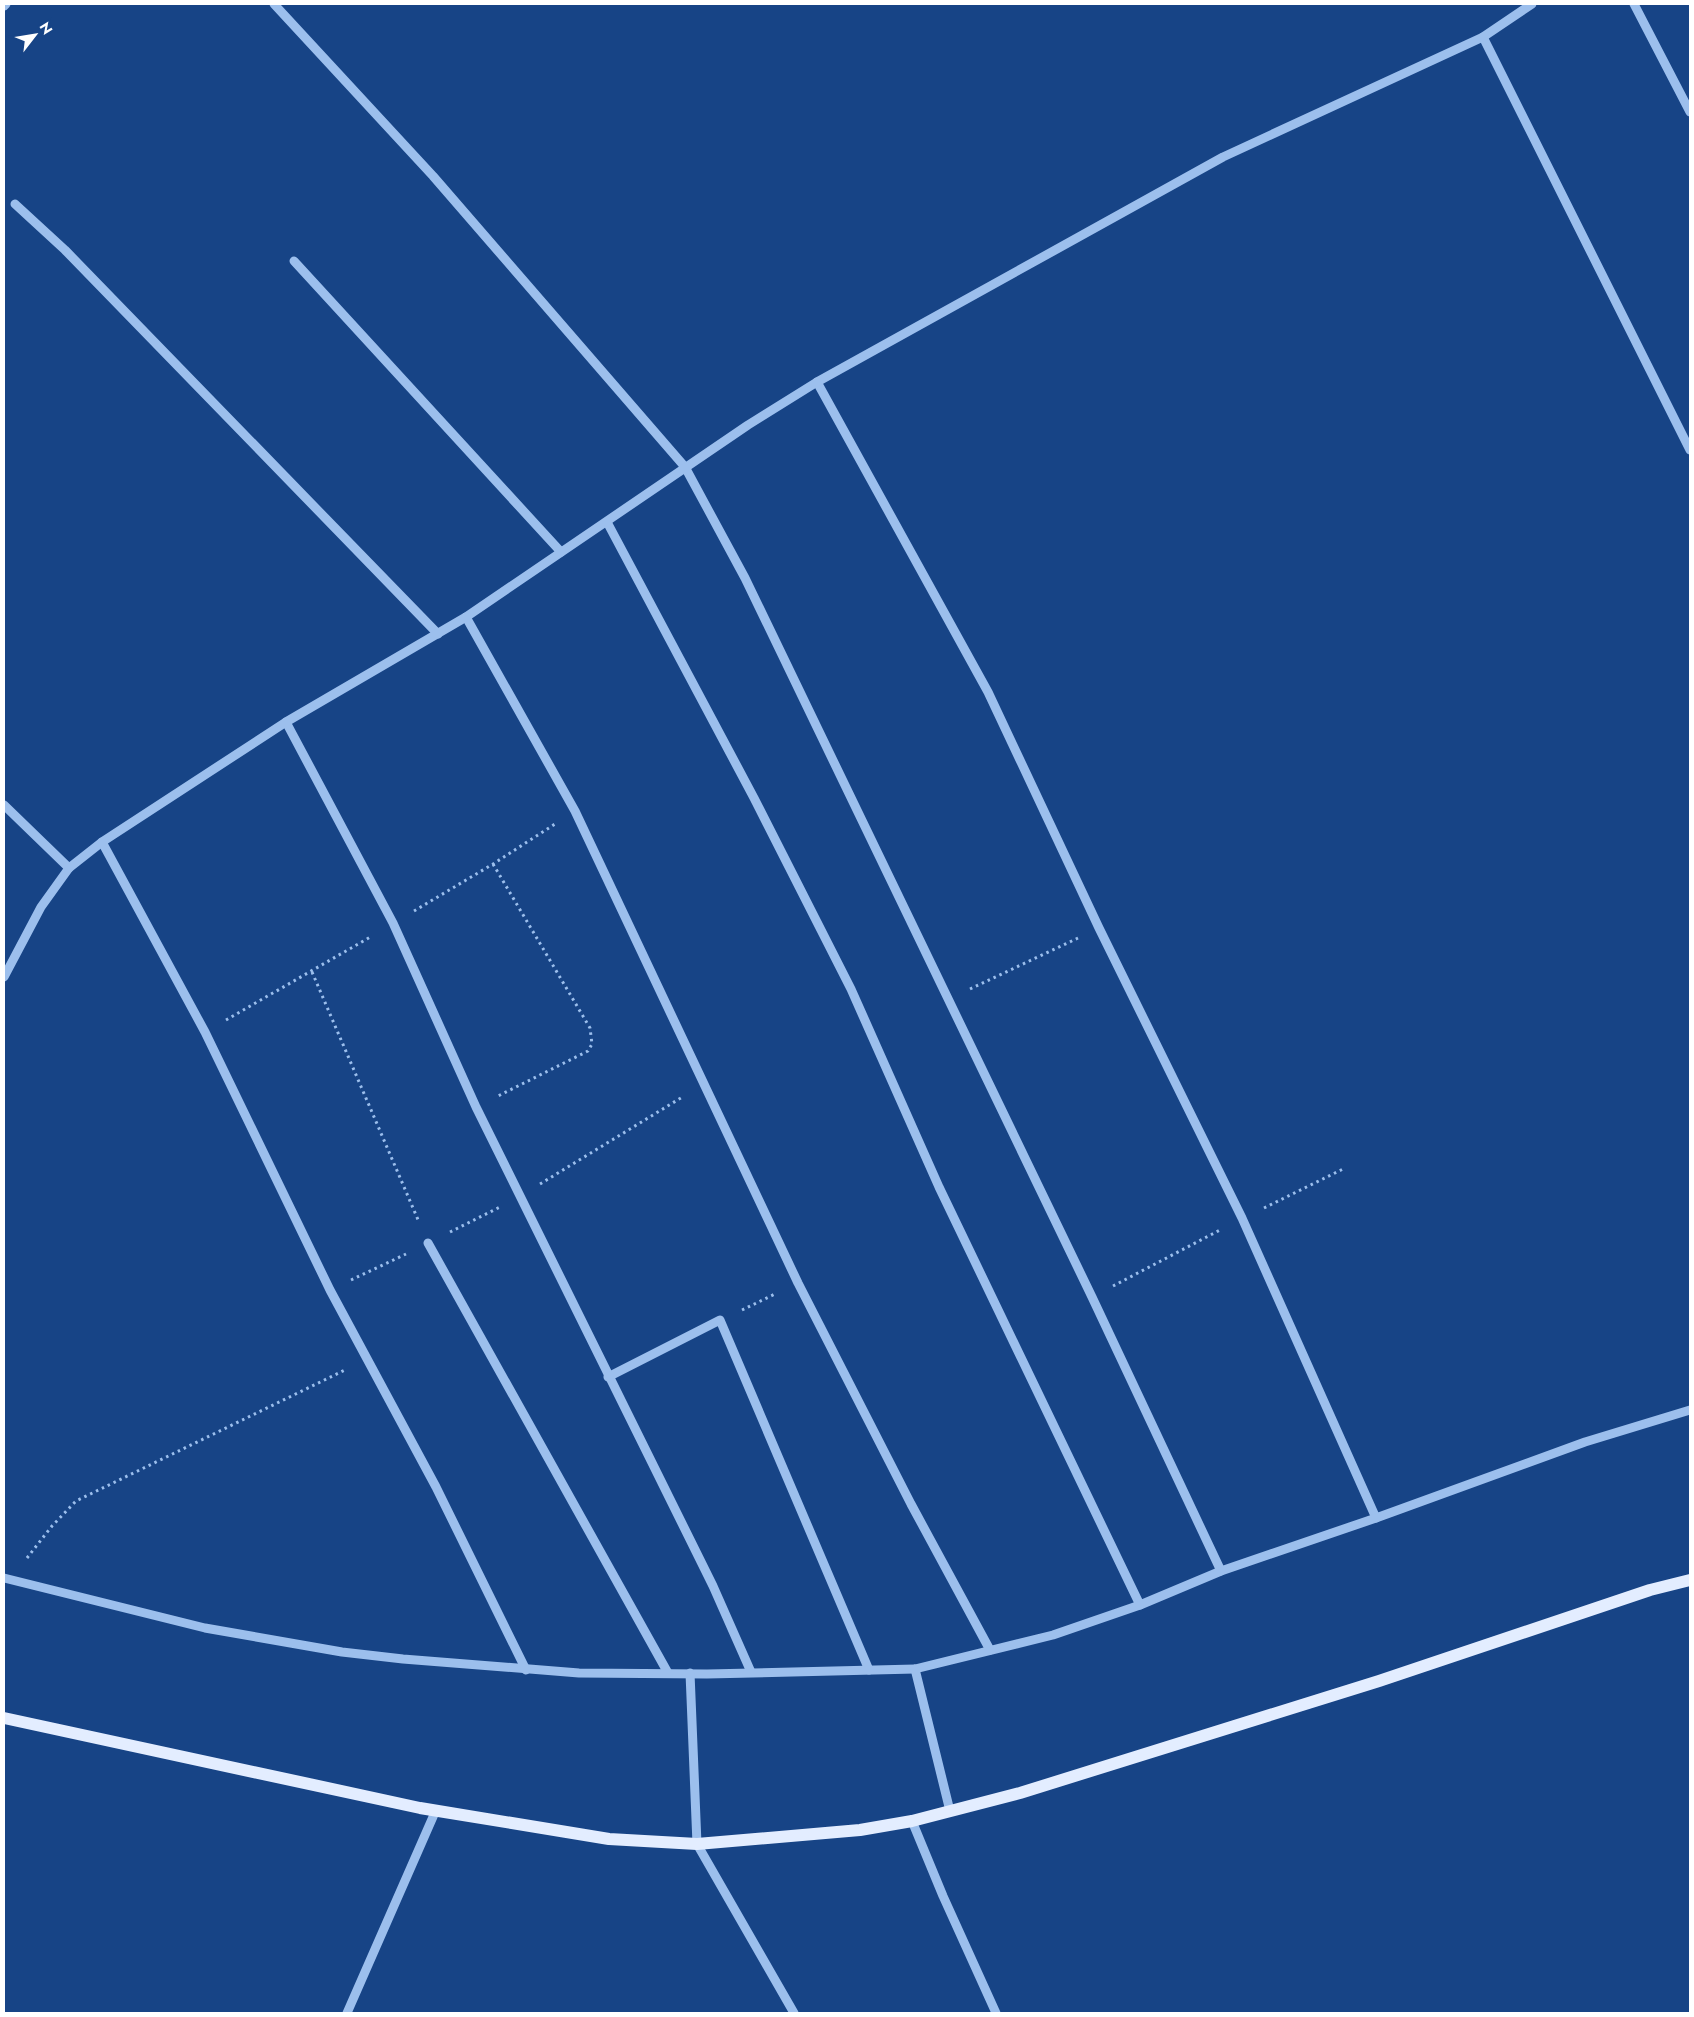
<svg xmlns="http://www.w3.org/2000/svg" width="1694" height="2017" font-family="Jost,sans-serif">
	<rect width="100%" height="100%" fill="#174486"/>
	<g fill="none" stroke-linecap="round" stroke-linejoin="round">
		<!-- path -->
		<g stroke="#9cbfed" stroke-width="3" stroke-dasharray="2.5 4" stroke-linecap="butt">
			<polyline points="493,864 590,1028 592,1044 588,1051 498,1096"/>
			<polyline points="414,911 493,864 555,824"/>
			<polyline points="312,972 419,1222"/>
			<polyline points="970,989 1078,938"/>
			<polyline points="226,1020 372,936"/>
			<polyline points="540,1184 684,1096"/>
			<polyline points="1264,1208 1343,1169"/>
			<polyline points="450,1232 500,1207"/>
			<polyline points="351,1280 406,1254"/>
			<polyline points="1113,1286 1220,1230"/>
			<polyline points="742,1310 777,1293"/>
			<polyline points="27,1558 52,1526 76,1501 347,1369"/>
		</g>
		<!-- minor -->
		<g stroke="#9cbfed" stroke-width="9">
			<polyline points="274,4 433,176 685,467 745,578 1092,1297 1221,1571"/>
			<polyline points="1634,4 1690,112"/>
			<polyline points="4,6 6,4"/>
			<polyline points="1483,37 1690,450"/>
			<polyline points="15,204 65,250 438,634"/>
			<polyline points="294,261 561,552"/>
			<polyline points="817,382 988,692 1099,928 1242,1218 1376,1518 1585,1442 1690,1410"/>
			<polyline points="466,617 575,811 798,1283 911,1504 990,1650"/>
			<polyline points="286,722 393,923 476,1107 713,1586 751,1672"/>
			<polyline points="4,805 69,868"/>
			<polyline points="102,842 205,1032 330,1290 436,1487 526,1670"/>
			<polyline points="4,977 41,907 69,868 102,842 286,722 466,617 748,425 817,382 1223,157 1483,37 1532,4"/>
			<polyline points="428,1243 668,1673"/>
			<polyline points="608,1377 720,1320 869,1670"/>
			<polyline points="4,1578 205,1628 342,1652 403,1659 579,1673 707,1674 915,1669 1053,1635 1140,1605 939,1187 851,989 754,798 607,522"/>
			<polyline points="1140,1605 1221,1571 1376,1518"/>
			<polyline points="915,1669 950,1811"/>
			<polyline points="690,1673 697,1844 794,2013"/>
			<polyline points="912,1821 943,1896 996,2013"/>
			<polyline points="347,2013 436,1810"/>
		</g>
		<!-- major -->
		<polyline stroke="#e3edff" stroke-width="12" points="4,1718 420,1808 609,1839 697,1844 860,1830 912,1821 1020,1793 1379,1681 1650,1590 1690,1580"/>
	</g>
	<!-- border -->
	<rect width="1694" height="2017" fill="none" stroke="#ffffff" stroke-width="10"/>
	<!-- north arrow -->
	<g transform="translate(35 35) rotate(59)" stroke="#174486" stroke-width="4" paint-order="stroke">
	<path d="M0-4L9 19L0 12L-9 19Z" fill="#ffffff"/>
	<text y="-8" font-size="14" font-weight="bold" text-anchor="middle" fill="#ffffff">N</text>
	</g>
</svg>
